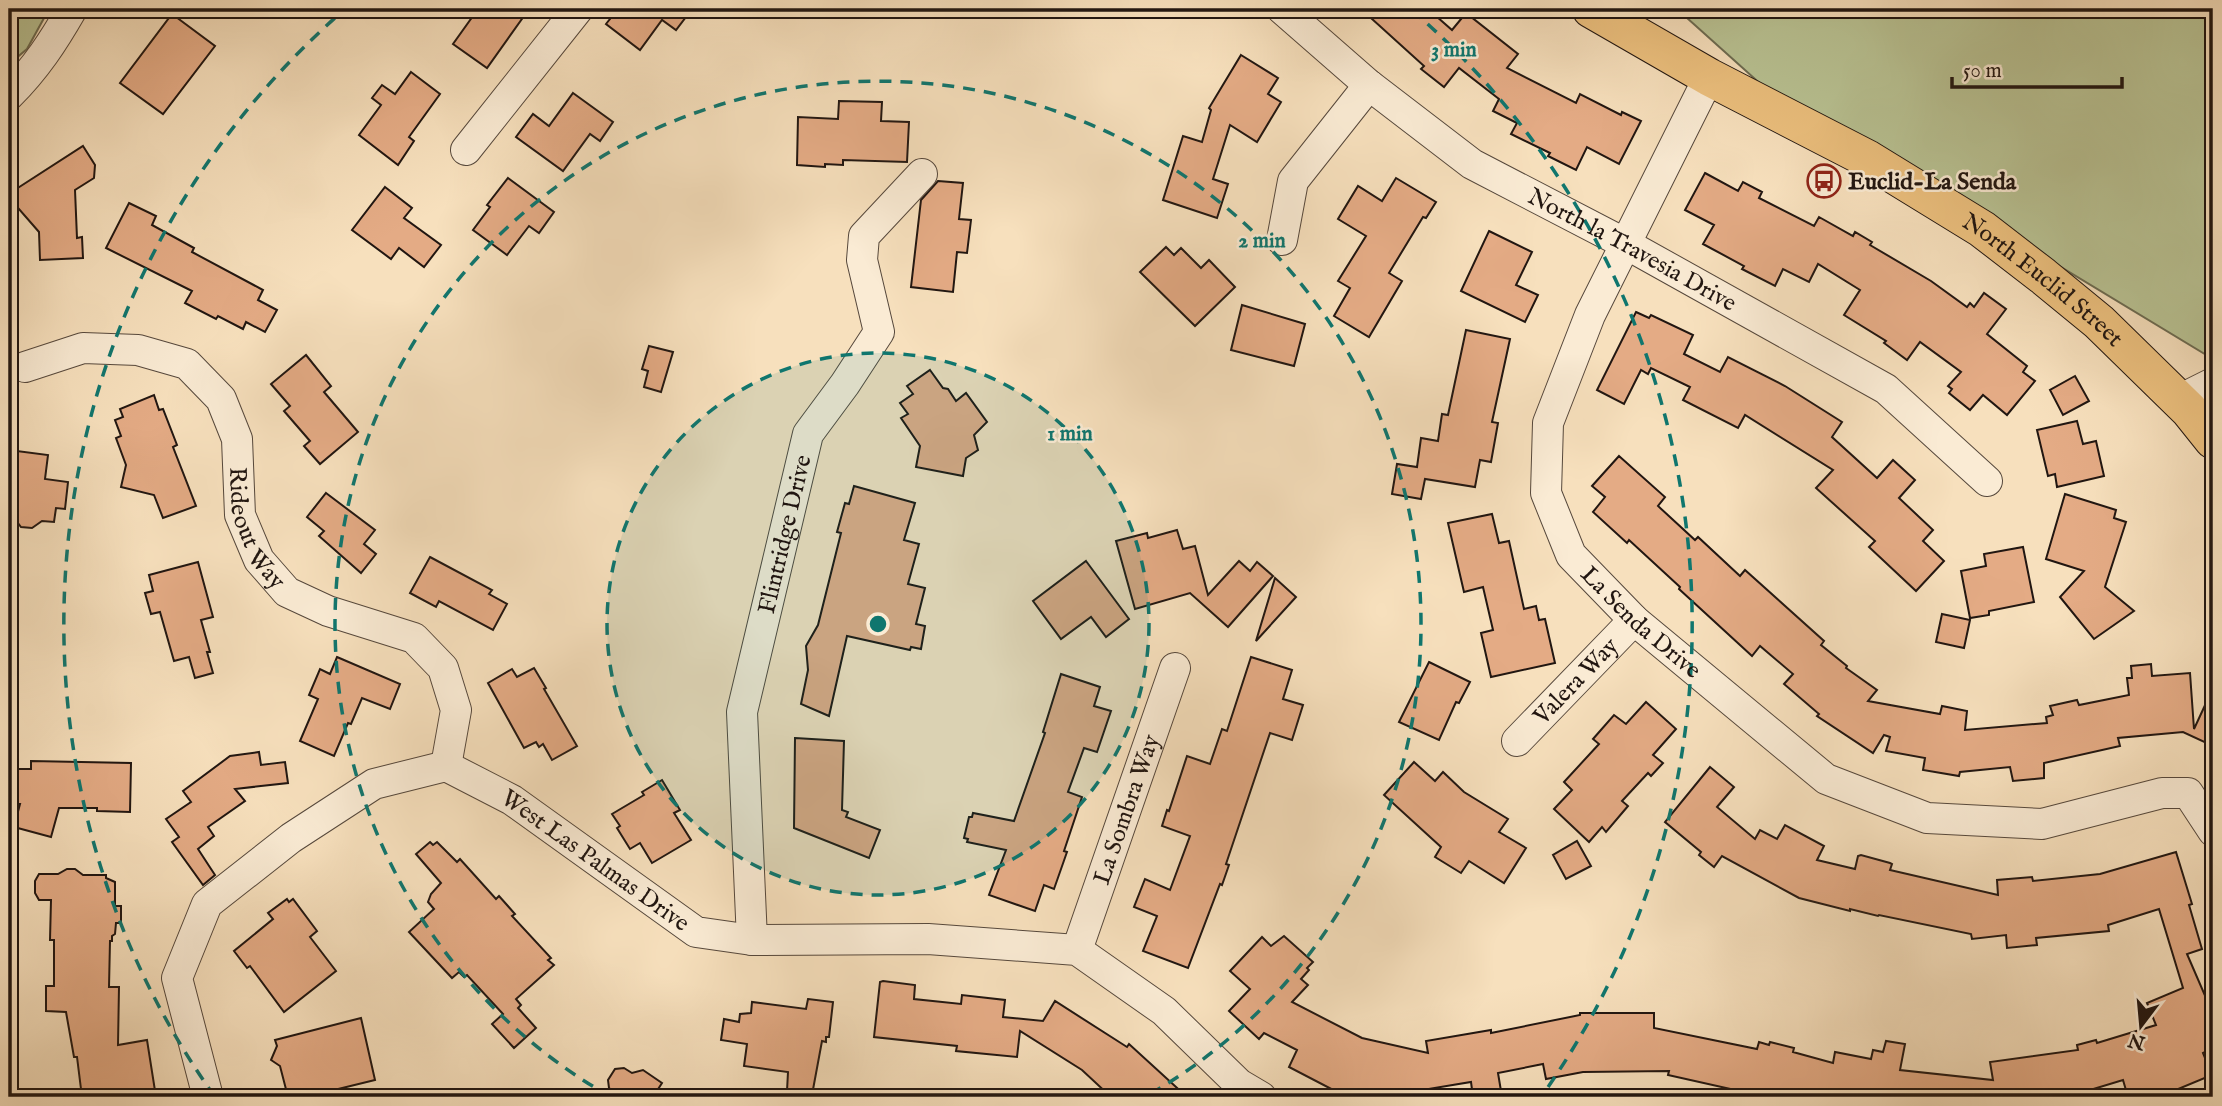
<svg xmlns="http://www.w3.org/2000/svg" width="2222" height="1106" font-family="'IM FELL English',serif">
	<rect width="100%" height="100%" fill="#f7e0bd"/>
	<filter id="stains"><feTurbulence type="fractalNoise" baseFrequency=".00286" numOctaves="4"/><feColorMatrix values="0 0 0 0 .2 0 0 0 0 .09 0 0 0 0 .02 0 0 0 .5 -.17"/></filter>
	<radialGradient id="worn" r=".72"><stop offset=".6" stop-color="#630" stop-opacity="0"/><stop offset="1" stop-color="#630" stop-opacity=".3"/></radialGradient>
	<!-- green -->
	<g fill="#b9c394" stroke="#6d6c52" stroke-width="2">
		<polygon points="9,9 49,9 27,49 9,64"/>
		<polygon points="1677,9 2213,9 2213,359 1765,88"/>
	</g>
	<!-- building -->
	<g fill="#e4ab85" stroke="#211611" stroke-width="2">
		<polygon points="478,9 529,9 487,68 453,44"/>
		<polygon points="618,9 692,9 676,30 662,20 640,50 606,24"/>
		<polygon points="1361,9 1428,9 1452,30 1466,13 1518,54 1507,68 1576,103 1580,94 1621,115 1622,112 1641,121 1619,164 1587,147 1576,170 1548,156 1550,153 1511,134 1517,123 1493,111 1499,99 1459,68 1444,87 1421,69 1424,66"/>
		<polygon points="172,14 215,46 163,114 120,83"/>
		<polygon points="1241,55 1278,78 1268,94 1281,102 1257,142 1230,125 1213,179 1228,184 1217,218 1163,200 1183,136 1202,142 1211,110 1209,108"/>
		<polygon points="411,72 440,94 409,137 414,141 398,165 359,135 381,105 372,98 382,85 395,94"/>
		<polygon points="573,93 613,122 600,141 590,134 563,171 516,137 533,114 549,126"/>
		<polygon points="839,101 882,102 881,121 909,122 907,162 843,160 843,165 825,164 825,167 797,165 798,117 838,119"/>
		<polygon points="83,146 95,165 94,178 75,190 77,238 82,237 83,258 40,260 39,232 18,208 10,193"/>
		<polygon points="1705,173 1738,191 1743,182 1762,192 1759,198 1814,226 1819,217 1853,236 1855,232 1872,242 1870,245 1931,281 1967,307 1970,303 1974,307 1984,293 2006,309 1987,334 2027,366 2023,372 2035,381 2007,415 1983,395 1970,410 1949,393 1952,389 1948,386 1961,372 1920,342 1907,360 1884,343 1886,341 1844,315 1860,290 1818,264 1809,282 1783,269 1775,286 1742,269 1744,266 1703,244 1714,225 1685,210"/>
		<polygon points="508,178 554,212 539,233 529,226 507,255 473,230 490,207 487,205"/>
		<polygon points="1396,178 1436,202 1426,218 1423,217 1389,273 1402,281 1369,337 1334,316 1350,288 1338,281 1366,236 1338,219 1358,186 1382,201"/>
		<polygon points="938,181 963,183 959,219 971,220 967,253 957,252 953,292 911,287 921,200"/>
		<polygon points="385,187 412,208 404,218 441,245 424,267 399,248 391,259 352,230"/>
		<polygon points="129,203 156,216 152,225 194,248 192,252 263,290 258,300 277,310 265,332 246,322 243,329 218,316 216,319 185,303 192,291 106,248"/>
		<polygon points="1489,231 1532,252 1516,285 1538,295 1525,322 1461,291"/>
		<polygon points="1166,247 1174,255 1181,248 1201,268 1209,260 1235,287 1195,326 1140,272"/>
		<polygon points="1242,305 1305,324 1294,366 1231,350"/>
		<polygon points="1636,312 1649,318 1651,315 1693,335 1684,354 1720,372 1728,357 1785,386 1842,422 1832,437 1877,478 1893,460 1915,480 1899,498 1933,530 1923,541 1944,561 1916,591 1869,547 1875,541 1816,488 1833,470 1745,415 1738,428 1683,400 1690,387 1651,368 1648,374 1641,370 1624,404 1597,390"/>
		<polygon points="1466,330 1510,339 1492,422 1498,423 1491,462 1480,460 1475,487 1425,479 1421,499 1392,494 1397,464 1417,467 1421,438 1438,441 1442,414 1448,415"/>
		<polygon points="649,346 673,352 661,392 644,387 648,371 642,369"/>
		<polygon points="306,355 331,386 324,392 358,432 320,464 304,446 310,441 284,411 290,406 271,384"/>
		<polygon points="930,370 943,388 948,389 956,401 966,393 987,422 974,435 978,450 966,458 963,476 916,467 920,446 901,418 908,414 900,403 913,394 907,386"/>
		<polygon points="2075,376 2089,401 2063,415 2050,390"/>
		<polygon points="154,395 159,410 163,409 177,445 173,447 196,506 163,518 154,495 121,487 126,465 116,438 121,436 115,420 123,417 120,409"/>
		<polygon points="2077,421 2083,444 2096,441 2104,476 2057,487 2055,474 2048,476 2037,430"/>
		<polygon points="9,450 48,455 45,479 68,482 65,509 56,508 54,522 42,521 32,528 21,527 14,518 9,517"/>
		<polygon points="1619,456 1665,497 1658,506 1695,540 1698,537 1740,576 1745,570 1824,641 1821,645 1847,666 1846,668 1877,690 1868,701 1940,714 1942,706 1967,711 1965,730 2047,723 2046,717 2053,715 2050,706 2077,700 2079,705 2129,695 2127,678 2132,678 2131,666 2151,664 2152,676 2190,673 2194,729 2213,688 2213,746 2183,732 2118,738 2120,746 2044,763 2044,778 2013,781 2010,767 1960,772 1959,776 1923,770 1925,758 1886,751 1890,737 1884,735 1873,753 1817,716 1819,714 1784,684 1793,674 1760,646 1752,656 1679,589 1680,587 1629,540 1627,543 1593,512 1605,497 1592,486"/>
		<polygon points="854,486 915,503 904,540 919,544 908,584 925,588 916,624 925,626 921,649 911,647 910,650 847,636 829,716 801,704 808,670 806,646 818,625 841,533 837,532 845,503 849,504"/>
		<polygon points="326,493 375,530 364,544 376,554 361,573 319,536 324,531 307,517"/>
		<polygon points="2065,494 2116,510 2114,518 2126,522 2105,587 2134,611 2094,639 2060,597 2084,571 2046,559"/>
		<polygon points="1492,514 1499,543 1509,541 1524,609 1536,606 1539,620 1545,619 1555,663 1491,677 1481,633 1493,630 1483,587 1464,592 1448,523"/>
		<polygon points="1177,530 1183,549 1195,546 1208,595 1239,561 1250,571 1257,562 1273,576 1228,627 1190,593 1135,609 1116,541 1147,533 1148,538"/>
		<polygon points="2023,547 2034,602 1989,611 1989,615 1970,618 1961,571 1986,566 1984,554"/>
		<polygon points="430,557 492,590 489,594 507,604 493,630 439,601 436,607 410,593"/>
		<polygon points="1086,561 1129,619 1106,637 1091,617 1061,639 1033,601"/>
		<polygon points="198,562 213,617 201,620 210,652 207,652 213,673 195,678 189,657 174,661 160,612 151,614 145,593 153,591 149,575"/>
		<polygon points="1275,578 1296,597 1256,641"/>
		<polygon points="1942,614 1970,620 1964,648 1936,642"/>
		<polygon points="337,657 400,684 390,709 362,698 351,724 348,723 334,756 300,741 318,699 309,695 320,669 330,674"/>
		<polygon points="1251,657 1292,670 1283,699 1303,705 1292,740 1270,733 1226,864 1229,865 1222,885 1220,884 1188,968 1143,951 1157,916 1134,907 1145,879 1170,890 1190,836 1162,826 1167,810 1169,811 1187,756 1210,764 1222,729 1227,731"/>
		<polygon points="1429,662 1470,682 1459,703 1456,702 1439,740 1399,722"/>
		<polygon points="534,668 546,688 544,689 577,746 552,760 543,744 539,747 536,742 524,748 488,683 512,669 517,677"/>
		<polygon points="1061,674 1100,687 1094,706 1111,711 1097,752 1084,748 1068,792 1082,797 1064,851 1067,852 1054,889 1044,885 1035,911 989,895 1006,850 967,842 968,839 964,838 969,817 972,817 973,813 1014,821 1045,733 1043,732"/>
		<polygon points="1646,702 1676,729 1653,755 1663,763 1651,776 1648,773 1622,801 1628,806 1606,832 1602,827 1589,842 1554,809 1572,790 1564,782 1599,744 1593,739 1614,715 1626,724"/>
		<polygon points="795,738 844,741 842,810 848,812 846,817 880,830 869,858 794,828"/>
		<polygon points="259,752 261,765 285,762 288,783 235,789 245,801 208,827 214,836 198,849 215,875 203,885 172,842 179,837 166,819 191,802 183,791 230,756"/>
		<polygon points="31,761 131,763 130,812 97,811 97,808 59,808 51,837 14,827 20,804 9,804 9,769 31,769"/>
		<polygon points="1414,762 1435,781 1443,772 1464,792 1508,819 1499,832 1526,848 1504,883 1469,861 1461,873 1435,857 1441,847 1384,795"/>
		<polygon points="1710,767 1734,787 1717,807 1755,839 1760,830 1777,839 1785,825 1824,846 1817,860 1855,869 1858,856 1861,855 1890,863 1892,864 1890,870 1998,895 1997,880 2032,877 2033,881 2100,874 2176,852 2192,904 2189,905 2202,949 2187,954 2206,998 2213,995 2213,1048 2203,1053 2212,1075 2159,1097 2128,1097 2123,1080 2067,1097 1799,1097 1782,1092 1781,1097 1743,1097 1744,1092 1668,1075 1669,1071 1583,1072 1546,1079 1543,1064 1498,1073 1502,1097 1473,1097 1471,1082 1416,1091 1415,1097 1361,1097 1339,1093 1289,1067 1297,1050 1264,1033 1259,1039 1229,1011 1250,989 1230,971 1262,937 1271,946 1284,936 1313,962 1307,968 1309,970 1301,979 1308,985 1292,1002 1362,1038 1428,1053 1426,1041 1491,1030 1491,1033 1580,1015 1580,1013 1654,1013 1654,1028 1757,1049 1759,1042 1769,1045 1770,1042 1794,1048 1793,1052 1833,1063 1835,1052 1871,1059 1873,1050 1883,1052 1886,1041 1905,1044 1900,1070 1993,1080 1990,1062 2078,1050 2077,1045 2096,1040 2097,1043 2156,1025 2147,1003 2183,988 2159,909 2108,925 2109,931 2036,938 2037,945 2007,948 2006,935 1972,939 1971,934 1879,915 1878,916 1850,909 1850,911 1799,898 1722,856 1714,867 1699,855 1701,852 1665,822"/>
		<polygon points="662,780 680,810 674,813 691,840 652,863 640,843 630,849 617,828 620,826 612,814 644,795 642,792"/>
		<polygon points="1577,841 1591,866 1566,879 1553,855"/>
		<polygon points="430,842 433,845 437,842 457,862 460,859 496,899 499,896 515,914 512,916 551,958 548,960 554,965 516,999 521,1005 518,1008 536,1028 514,1048 492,1024 503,1014 467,975 464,977 459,972 452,978 409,932 434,909 428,902 431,894 441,883 416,854"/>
		<polygon points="67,869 75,869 83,875 106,875 106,878 115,882 115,906 121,906 121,923 116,923 115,934 112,936 112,941 110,941 109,987 119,987 118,1045 147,1040 156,1097 82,1097 77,1057 74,1057 66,1012 46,1011 46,986 54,986 54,940 50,940 51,900 39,900 35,893 35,881 39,874 58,874"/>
		<polygon points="287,899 289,902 293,899 317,931 310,937 336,971 284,1012 250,966 247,968 234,951 273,919 268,913"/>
		<polygon points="883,981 915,985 914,999 961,1004 962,995 1005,1000 1003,1017 1043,1021 1055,1001 1127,1047 1129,1044 1187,1097 1111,1097 1082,1070 1020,1031 1017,1057 956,1051 957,1046 874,1037 880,982"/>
		<polygon points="808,999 833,1002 829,1037 826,1037 826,1042 822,1041 812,1095 787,1091 788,1072 744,1066 747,1044 721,1040 724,1019 739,1022 740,1014 751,1013 752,1002 806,1009"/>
		<polygon points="361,1018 375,1080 330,1091 332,1097 288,1097 280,1066 271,1060 277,1046 275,1040"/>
		<polygon points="624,1068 632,1073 643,1070 662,1083 653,1097 616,1097 615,1092 609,1088 608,1080 615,1069"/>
	</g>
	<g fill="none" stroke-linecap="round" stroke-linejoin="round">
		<defs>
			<g id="minor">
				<path id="s1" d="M1282 9 1369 85 1472 164 1626 244 1886 389 1987 481"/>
				<path id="s2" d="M1709 77 1590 315 1548 423 1546 493 1571 555 1634 620 1826 779 1927 818 2042 824 2162 793H2188L2213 831"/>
				<path d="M9 95C36 68 53 42 72 9"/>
				<polyline points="466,150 578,9"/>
				<polyline points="1282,240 1293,181 1369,85"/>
				<path id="s3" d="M25 367 83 348 138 350 187 364 221 399 237 439 240 515 259 560 287 592 328 611 414 638 443 668 456 710 446 766"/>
				<polyline points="2179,400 2213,383"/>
				<path id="s4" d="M1517 741 1634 620"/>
				<path id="s5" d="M752 940 742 712 808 434 845 384 879 332 862 260 864 236 922 174"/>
				<path id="s6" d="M1077 950 1175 668"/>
				<path id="s7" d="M208 1097 177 978 207 904 291 838 374 784 446 766 512 800 696 932 752 940 928 939 1077 950 1164 1011 1239 1084 1261 1097"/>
			</g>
			<g id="major">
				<path id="s8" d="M1591 9 1709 77 1868 159 1982 229 2043 276 2099 322 2189 410 2213 440"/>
			</g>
		</defs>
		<!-- minor casing -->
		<use href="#minor" stroke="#56483c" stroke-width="32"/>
		<!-- major casing -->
		<use href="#major" stroke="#211611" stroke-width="39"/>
		<!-- minor -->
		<use href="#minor" stroke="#faebd4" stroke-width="30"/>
		<!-- major -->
		<use href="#major" stroke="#ecc07e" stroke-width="37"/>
	</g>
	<!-- distance rings -->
	<circle cx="878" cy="624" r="271" fill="#0f766e" fill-opacity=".12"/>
	<g fill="none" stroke="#0f766e" stroke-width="3.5" stroke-dasharray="12 9">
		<circle cx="878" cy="624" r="271"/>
		<path d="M611 1097A543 543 0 1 1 1145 1097"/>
		<path d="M215 1097A814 814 0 0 1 344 10M1412 10A814 814 0 0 1 1541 1097"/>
	</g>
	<!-- icons -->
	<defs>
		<symbol id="bus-ring" viewBox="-11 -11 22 22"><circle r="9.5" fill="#faebd4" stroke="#8f2418" stroke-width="1.5"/><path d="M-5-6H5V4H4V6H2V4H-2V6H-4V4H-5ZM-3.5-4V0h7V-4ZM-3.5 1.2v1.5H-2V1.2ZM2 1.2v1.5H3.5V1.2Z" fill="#8f2418"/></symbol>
	</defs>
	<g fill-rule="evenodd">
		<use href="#bus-ring" x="1805" y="162" width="38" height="38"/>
	</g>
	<g text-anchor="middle" stroke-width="5" stroke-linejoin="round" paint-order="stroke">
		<!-- poi labels -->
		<g font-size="24" font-weight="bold" fill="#211611" stroke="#faebd4" text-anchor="start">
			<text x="1848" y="189">Euclid-La Senda</text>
		</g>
		<!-- street labels -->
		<g font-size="24" fill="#211611" stroke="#faebd4">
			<text dy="8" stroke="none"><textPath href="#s1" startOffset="427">North la Travesia Drive</textPath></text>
			<text dy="8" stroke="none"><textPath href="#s8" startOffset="528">North Euclid Street</textPath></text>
			<text dy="8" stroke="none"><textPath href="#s3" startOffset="352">Rideout Way</textPath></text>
			<text dy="8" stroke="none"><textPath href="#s5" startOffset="411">Flintridge Drive</textPath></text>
			<text dy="8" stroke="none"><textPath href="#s2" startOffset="616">La Senda Drive</textPath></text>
			<text dy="8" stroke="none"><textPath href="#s4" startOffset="84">Valera Way</textPath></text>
			<text dy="8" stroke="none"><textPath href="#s6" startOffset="149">La Sombra Way</textPath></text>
			<text dy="8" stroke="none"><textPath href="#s7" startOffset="660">West Las Palmas Drive</textPath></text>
		</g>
	</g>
	<circle cx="878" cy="624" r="10" fill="#0f766e" stroke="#faebd4" stroke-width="3.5"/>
	<g font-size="21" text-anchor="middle" font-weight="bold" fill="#0f766e" stroke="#faebd4" stroke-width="5" stroke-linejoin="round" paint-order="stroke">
		<text x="1454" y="56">3 min</text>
		<text x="1262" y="247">2 min</text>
		<text x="1070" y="440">1 min</text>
	</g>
	<!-- margin -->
	<rect width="2222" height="1106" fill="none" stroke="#f7e0bd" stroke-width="35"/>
	<rect x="10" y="10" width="2201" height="1085" fill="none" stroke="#211611" stroke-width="3.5"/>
	<rect x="18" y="18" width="2187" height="1071" fill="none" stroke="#211611" stroke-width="2"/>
	<!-- north arrow -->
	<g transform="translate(2141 1026) rotate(196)" stroke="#faebd4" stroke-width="5" paint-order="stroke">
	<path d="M0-5L12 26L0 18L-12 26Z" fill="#211611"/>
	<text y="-10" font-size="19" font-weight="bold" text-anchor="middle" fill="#211611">N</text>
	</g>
	<!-- scale -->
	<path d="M1952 77v10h170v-10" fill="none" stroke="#211611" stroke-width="3.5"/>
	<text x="1963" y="77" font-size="21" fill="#211611" stroke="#faebd4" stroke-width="5" paint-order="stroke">50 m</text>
	<rect width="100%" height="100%" filter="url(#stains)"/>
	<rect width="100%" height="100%" fill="url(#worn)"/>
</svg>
